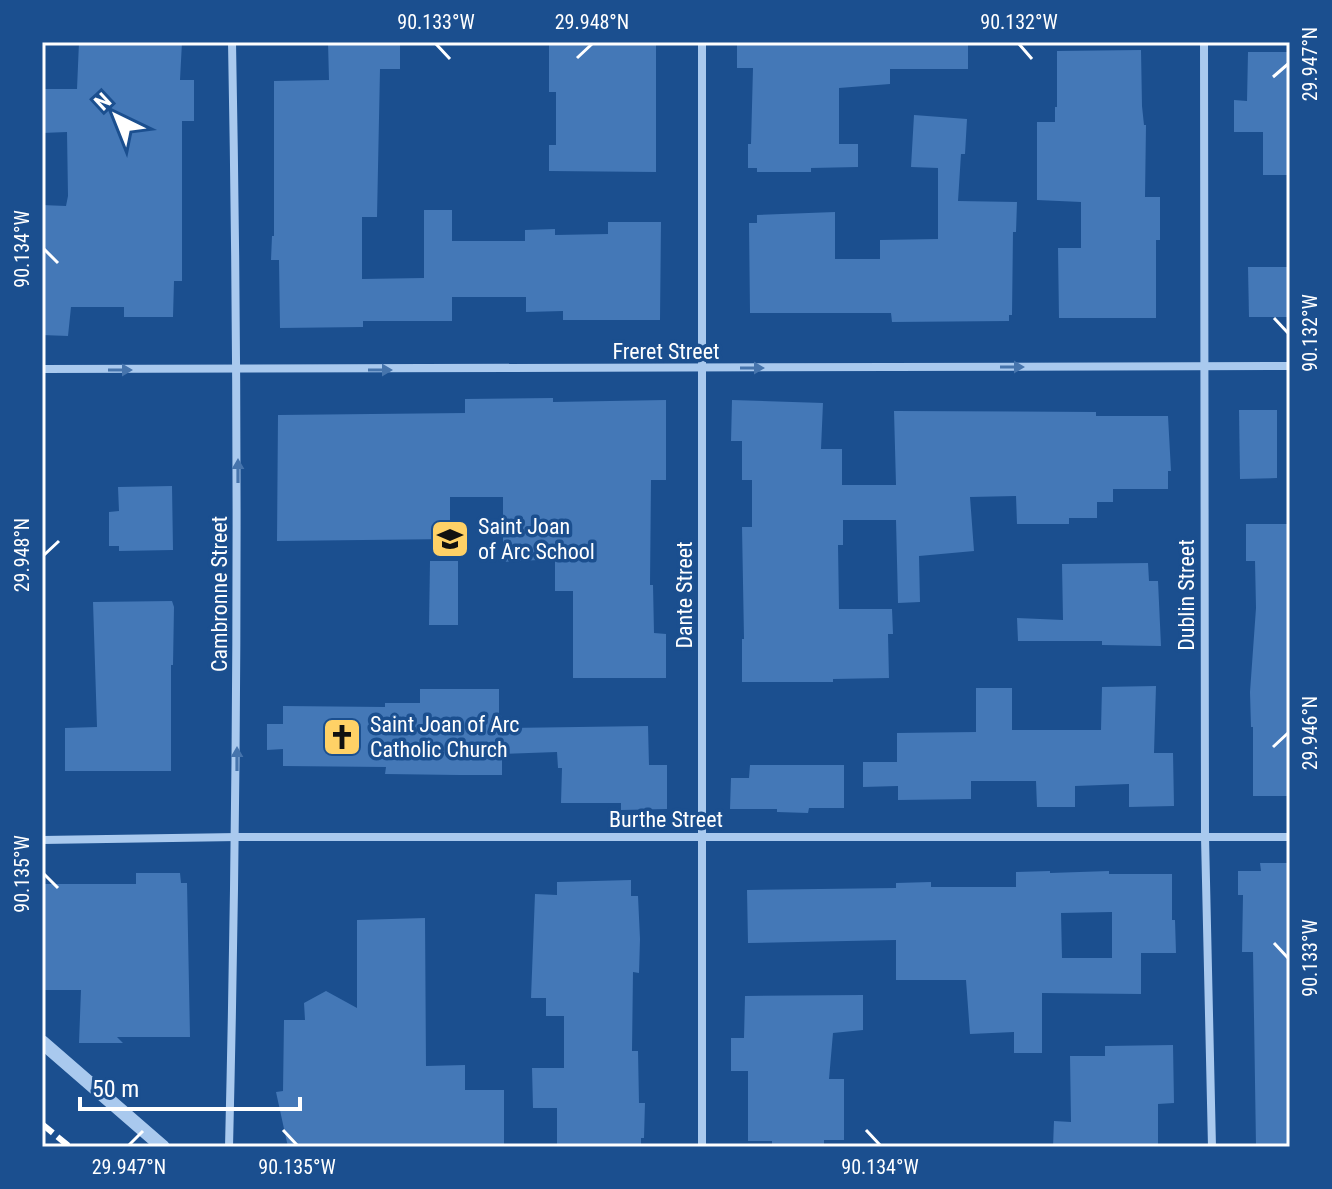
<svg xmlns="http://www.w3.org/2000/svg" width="1332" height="1189" font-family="'Roboto Condensed',sans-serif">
	<rect width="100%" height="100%" fill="#1b4f8f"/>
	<!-- building -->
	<g fill="#4478b7" fill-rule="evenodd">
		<polygon points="79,42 182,42 180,80 194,80 194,121 182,121 182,281 174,281 173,317 124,317 124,307 71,307 68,336 42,335 42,205 66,206 68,196 67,132 42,133 42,89 77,89"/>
		<polygon points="328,42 400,42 400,69 380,69 377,217 362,217 362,279 424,278 424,210 452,210 452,241 525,241 525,230 555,229 555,235 608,234 608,222 661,222 660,320 563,320 563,311 526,312 526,297 452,297 452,321 363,321 363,327 280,328 279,260 271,260 272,236 274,236 274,81 329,80"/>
		<polygon points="549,42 656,42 656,172 549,171 549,145 556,145 556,92 549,92"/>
		<polygon points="737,42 968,42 968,69 890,69 890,84 839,88 839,144 858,144 858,167 811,168 811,172 757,172 757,168 748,168 748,144 751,144 753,68 737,68"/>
		<polygon points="1141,50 1142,106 1144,125 1146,125 1145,197 1160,197 1160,240 1156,240 1156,318 1059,318 1058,248 1081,248 1081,202 1037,200 1037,122 1055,122 1055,107 1057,107 1057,51"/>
		<polygon points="1248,52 1290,52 1290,175 1263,175 1263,132 1234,132 1234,100 1247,101"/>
		<polygon points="914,115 967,119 965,154 961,154 958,201 1017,202 1016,232 1013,232 1012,315 1009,315 1009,321 892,322 891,313 750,313 749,223 757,223 757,215 835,212 835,259 880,259 880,240 938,239 938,168 911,167"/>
		<polygon points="1248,267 1290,267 1290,317 1249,317"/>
		<polygon points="553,398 553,402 666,400 666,480 651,480 650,585 653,585 654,633 666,634 666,678 573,678 573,591 555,591 555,559 503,562 503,497 450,497 450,539 277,541 278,415 465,413 465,399"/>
		<polygon points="732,400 823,403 821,449 842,449 842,485 896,485 894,411 1096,412 1096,416 1168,416 1171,471 1168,471 1168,489 1113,489 1113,502 1097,502 1097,518 1069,518 1069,524 1017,524 1016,496 970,497 974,551 919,556 920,602 898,603 896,520 843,520 843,545 838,545 839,609 892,609 893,634 888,634 889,678 833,679 833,682 742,682 742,639 744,639 742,527 752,527 752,480 742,480 742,441 731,441"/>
		<polygon points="1239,410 1277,410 1277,478 1240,479"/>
		<polygon points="172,486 173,550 119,551 119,546 109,546 109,512 119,511 118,487"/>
		<polygon points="1246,524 1290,524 1290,796 1253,796 1253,727 1251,727 1250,692 1256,608 1255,561 1246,561"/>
		<polygon points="430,561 458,561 458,625 429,625"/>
		<polygon points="1148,563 1149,581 1158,581 1161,646 1102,645 1102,641 1018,641 1017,618 1063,620 1062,564"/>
		<polygon points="172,601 174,607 173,665 171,665 171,771 65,771 65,728 97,727 93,602"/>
		<polygon points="1156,686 1154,753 1173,753 1174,806 1129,807 1129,784 1075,786 1075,807 1037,807 1036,781 971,781 971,799 898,800 898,786 863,787 863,762 897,762 897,733 976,732 976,688 1012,688 1012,730 1101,730 1102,687"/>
		<polygon points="420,689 499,689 499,715 501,715 502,728 648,726 649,765 667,765 667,809 621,810 621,803 561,803 562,768 558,768 557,752 502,754 502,775 459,775 385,774 386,767 283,766 283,749 267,750 267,724 283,724 283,706 385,707 385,703 420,703"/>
		<polygon points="750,765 844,765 844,808 809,808 808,813 777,812 777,809 730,809 731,778 749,778"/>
		<polygon points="1260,863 1290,863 1290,1147 1256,1147 1253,952 1242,952 1243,895 1238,895 1238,871 1261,871"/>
		<path d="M1050 871V873L1109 871V874H1172V920H1175L1176 953H1141V994L1042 993V1053H1014V1032L970 1034 966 980H896V940L748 943 747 890 896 888V883L931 882V887H1016V872ZM1112 912V958H1062L1061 913Z"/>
		<polygon points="136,873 180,873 181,883 187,883 190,1037 117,1037 123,1043 79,1043 81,990 42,990 42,884 136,884"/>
		<polygon points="631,880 631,896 638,896 640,939 639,973 633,972 632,1051 638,1051 639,1103 645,1103 644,1138 641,1138 641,1147 557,1147 557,1108 533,1108 532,1068 564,1068 564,1016 546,1016 546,998 531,998 535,894 557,895 557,882"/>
		<polygon points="425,918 426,1066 465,1065 465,1090 504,1090 504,1147 288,1147 276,1092 283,1091 284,1020 305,1020 304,1003 326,991 357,1008 357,920"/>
		<polygon points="863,995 863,1030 833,1033 829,1079 844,1079 844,1140 824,1140 824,1147 772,1146 772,1141 748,1141 748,1071 731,1071 731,1038 744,1038 745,996"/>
		<polygon points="1173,1045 1174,1103 1158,1104 1158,1147 1053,1147 1054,1121 1071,1122 1070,1056 1105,1056 1105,1046"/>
	</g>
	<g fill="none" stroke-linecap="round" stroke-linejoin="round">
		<!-- minor -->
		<g stroke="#a9c9ee" stroke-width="8">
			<polyline points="702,42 702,1147"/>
			<polyline points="1204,42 1205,837 1212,1147"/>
			<polyline points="42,369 1290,366"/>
			<polyline points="42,840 237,837 1290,837"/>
			<path d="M229 1147C238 779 239 411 232 42"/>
		</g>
		<!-- tertiary -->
		<polyline stroke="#a9c9ee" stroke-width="14" points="42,1042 163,1147"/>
		<!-- rail -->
		<polyline stroke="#fff" stroke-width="6" stroke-dasharray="14 6" stroke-linecap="butt" points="42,1124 70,1147"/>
	</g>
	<!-- one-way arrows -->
	<defs><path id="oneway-solid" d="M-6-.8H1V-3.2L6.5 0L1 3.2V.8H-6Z" transform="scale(2)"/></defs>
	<g fill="#4674ac">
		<use href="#oneway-solid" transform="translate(1012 367)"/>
		<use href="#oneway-solid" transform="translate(752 368)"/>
		<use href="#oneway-solid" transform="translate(120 370)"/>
		<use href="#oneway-solid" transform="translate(380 370)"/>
		<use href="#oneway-solid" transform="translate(238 471) rotate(-90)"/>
		<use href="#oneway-solid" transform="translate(237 759) rotate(-90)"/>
	</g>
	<!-- ticks -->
	<path fill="none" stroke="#fff" stroke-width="3" d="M436 44 450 59M1019 44 1032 59M577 58 592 44M1273 77 1288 64M44 249 58 263M1274 318 1288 333M44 555 59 541M1273 747 1288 733M44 874 58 888M1274 943 1288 958M283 1130 297 1145M866 1130 880 1145M129 1145 143 1131"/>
	<!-- icons -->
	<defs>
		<symbol id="school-square" viewBox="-11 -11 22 22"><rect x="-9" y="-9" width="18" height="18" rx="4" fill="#ffd166" stroke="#1b4f8f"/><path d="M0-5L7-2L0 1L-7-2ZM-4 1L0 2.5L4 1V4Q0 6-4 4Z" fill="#111"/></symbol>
		<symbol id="church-square" viewBox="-11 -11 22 22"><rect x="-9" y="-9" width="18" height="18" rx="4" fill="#ffd166" stroke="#1b4f8f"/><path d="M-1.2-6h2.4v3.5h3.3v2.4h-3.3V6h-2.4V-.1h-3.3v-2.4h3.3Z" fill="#111"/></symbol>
	</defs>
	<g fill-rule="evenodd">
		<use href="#school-square" x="428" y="517" width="44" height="44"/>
		<use href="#church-square" x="320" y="715" width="44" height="44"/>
	</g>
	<g text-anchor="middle" stroke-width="7" stroke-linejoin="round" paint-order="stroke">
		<!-- street labels -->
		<g font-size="22" fill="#fff" stroke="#1b4f8f">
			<text x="666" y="359">Freret Street</text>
			<text transform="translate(219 594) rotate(-90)" y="8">Cambronne Street</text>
			<text transform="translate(684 595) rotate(-90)" y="8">Dante Street</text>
			<text transform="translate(1186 595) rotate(-90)" y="8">Dublin Street</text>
			<text x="666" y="827">Burthe Street</text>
		</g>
		<!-- poi labels -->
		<g font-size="22" fill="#fff" stroke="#1b4f8f" text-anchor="start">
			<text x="478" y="534">Saint Joan<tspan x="478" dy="25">of Arc School</tspan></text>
			<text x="370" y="732">Saint Joan of Arc<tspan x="370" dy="25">Catholic Church</tspan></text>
		</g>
	</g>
	<!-- border -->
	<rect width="1332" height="1189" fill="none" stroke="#1b4f8f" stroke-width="88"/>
	<!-- north arrow -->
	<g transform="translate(116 116) rotate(317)" stroke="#1b4f8f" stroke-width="6" paint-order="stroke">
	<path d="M0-6L14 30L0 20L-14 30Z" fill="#ffffff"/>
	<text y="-12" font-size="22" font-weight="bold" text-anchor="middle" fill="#ffffff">N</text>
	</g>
	<!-- scale -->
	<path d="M80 1097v12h220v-12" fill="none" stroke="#ffffff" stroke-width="4"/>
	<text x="92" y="1097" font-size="24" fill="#ffffff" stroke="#1b4f8f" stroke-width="6" paint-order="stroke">50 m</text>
	<rect x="44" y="44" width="1244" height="1101" fill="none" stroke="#fff" stroke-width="3"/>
	<g font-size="20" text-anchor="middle" fill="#fff">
		<text x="436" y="29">90.133°W</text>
		<text x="592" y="29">29.948°N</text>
		<text x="1019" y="29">90.132°W</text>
		<text transform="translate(1310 64) rotate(-90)" y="7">29.947°N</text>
		<text transform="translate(22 249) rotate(-90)" y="7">90.134°W</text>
		<text transform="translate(1310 333) rotate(-90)" y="7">90.132°W</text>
		<text transform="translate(22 555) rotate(-90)" y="7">29.948°N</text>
		<text transform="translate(1310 733) rotate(-90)" y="7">29.946°N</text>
		<text transform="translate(22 874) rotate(-90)" y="7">90.135°W</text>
		<text transform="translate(1310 958) rotate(-90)" y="7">90.133°W</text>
		<text x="129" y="1174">29.947°N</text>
		<text x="297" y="1174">90.135°W</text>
		<text x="880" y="1174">90.134°W</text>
	</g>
</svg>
